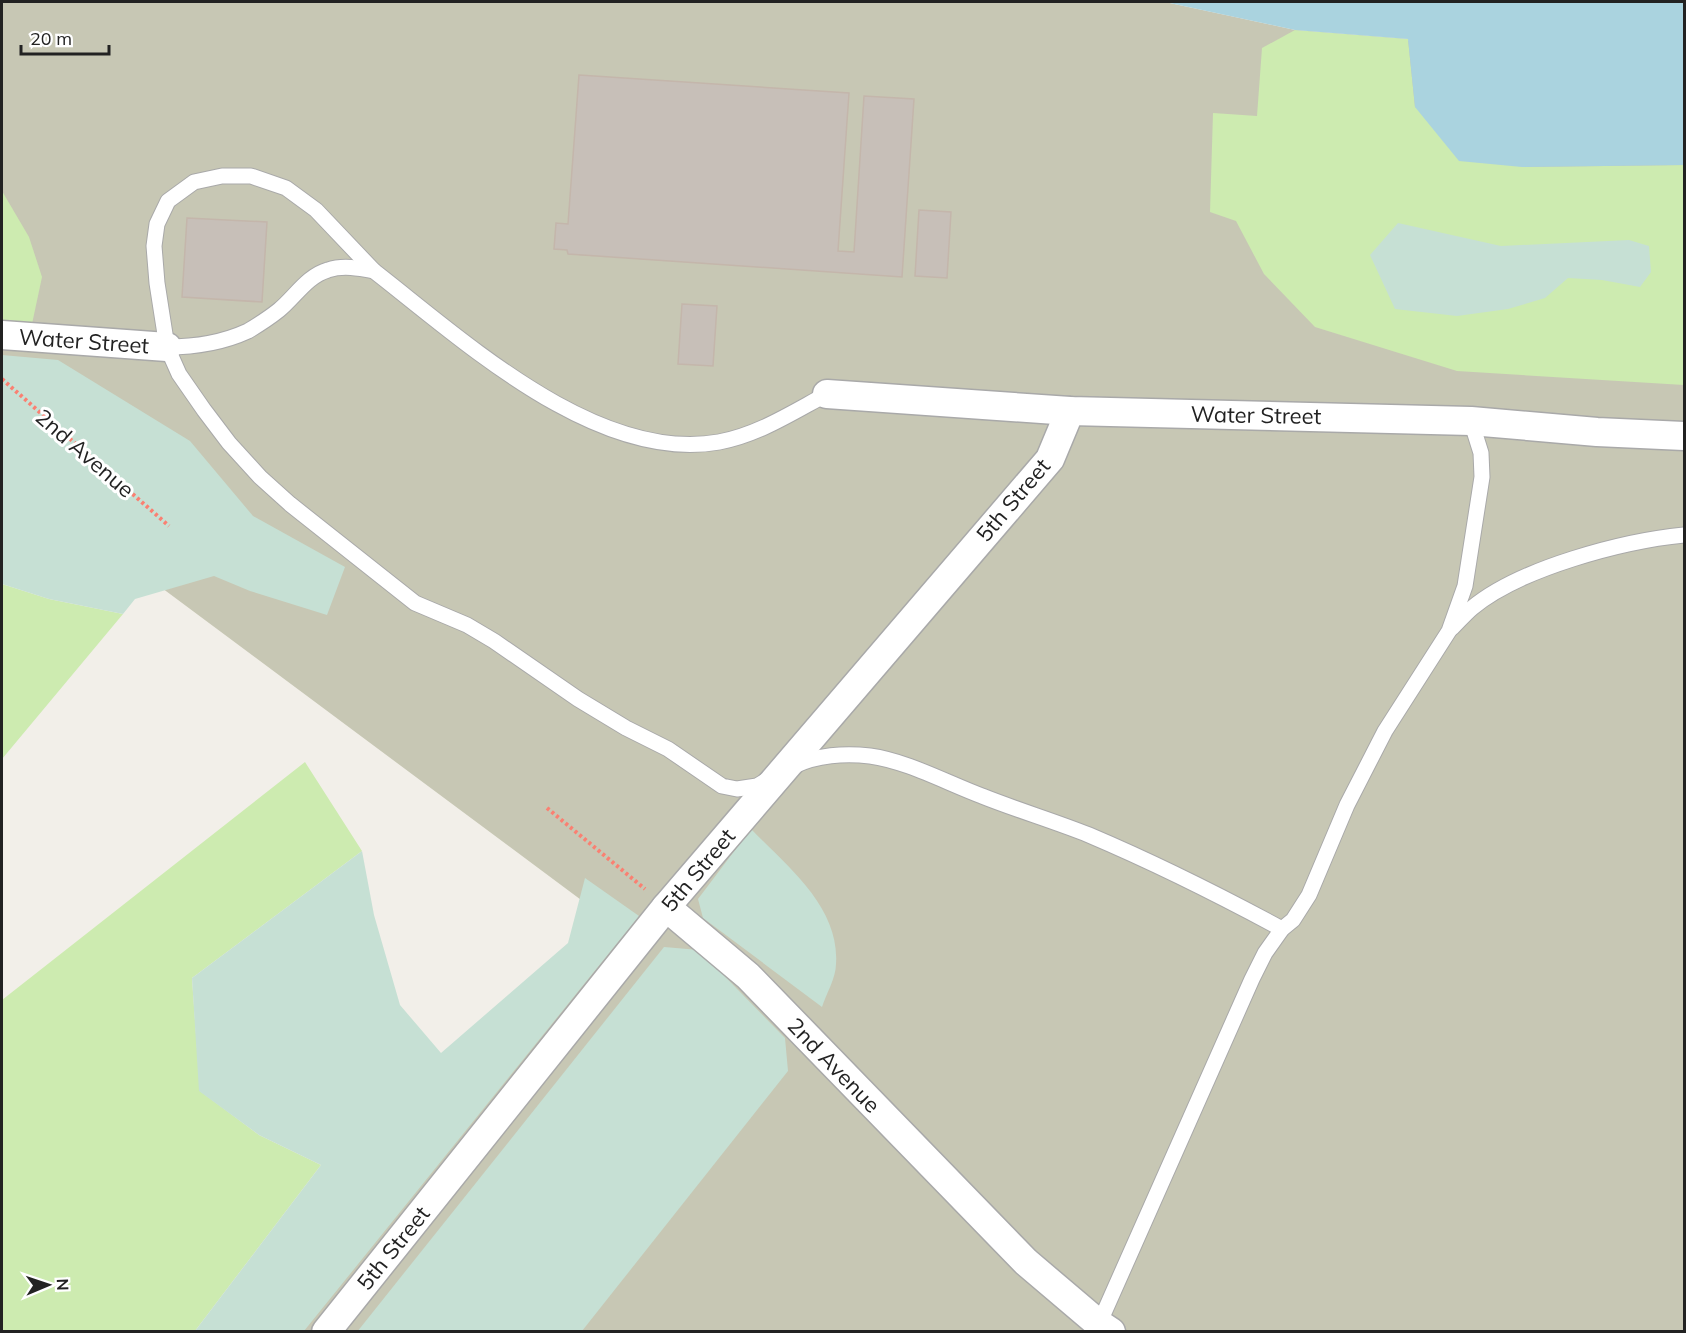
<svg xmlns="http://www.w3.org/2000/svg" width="1686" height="1333" font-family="Mulish,sans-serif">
	<rect width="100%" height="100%" fill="#f2efe9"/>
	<!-- construction -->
	<polygon fill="#c7c7b4" points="2,2 1165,2 1295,30 1408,39 1459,161 1684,165 1684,1331 270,1331 608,920 2,469"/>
	<!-- grass -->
	<g fill="#cdebb0">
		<polygon points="1295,30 1408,39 1415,107 1522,167 1684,165 1684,385 1457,371 1315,327 1264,274 1236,221 1210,212 1213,113 1257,116 1262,48"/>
		<polygon points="2,191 29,237 42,277 32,324 2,321"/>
		<polygon points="2,584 49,599 123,614 2,759"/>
		<polygon points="305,762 362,851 192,978 200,1091 259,1135 321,1165 195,1331 2,1332 2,1000"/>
	</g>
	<!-- wetland -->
	<g fill="#c6e0d4">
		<polygon points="1398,223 1501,246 1629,240 1649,246 1651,272 1640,287 1602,280 1568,278 1545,298 1508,309 1457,316 1395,309 1370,255"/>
		<polygon points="2,355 58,360 190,441 253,516 345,567 327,615 250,591 214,576 135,599 123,614 49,599 2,584"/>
		<path d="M751 829C787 866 840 907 836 964 836 978 826 994 822 1007L703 918 698 899Z"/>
		<polygon points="362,851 374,915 400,1005 441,1053 568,943 585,878 639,916 304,1331 195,1331 321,1165 259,1135 199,1091 192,978"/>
		<polygon points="664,947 699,950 785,1038 788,1071 582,1331 357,1332"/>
	</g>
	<!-- water -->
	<polygon fill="#aad3df" points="1165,2 1684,2 1684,165 1522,167 1459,161 1415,107 1408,39 1295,30"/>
	<!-- building -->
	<g fill="#c7bfb8" stroke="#c4b6ab" stroke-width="1.5">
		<polygon points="579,75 849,93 838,251 854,252 864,96 914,99 902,277 568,254 567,250 554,249 556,223 568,224"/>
		<polygon points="919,210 951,212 947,278 915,276"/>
		<polygon points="187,218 267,222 262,302 182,297"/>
		<polygon points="682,304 717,306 713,366 678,364"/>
	</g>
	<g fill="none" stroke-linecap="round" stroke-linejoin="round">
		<defs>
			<g id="lane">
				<polyline points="374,271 316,210 286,188 251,176 222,176 194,182 168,201 157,224 154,246 157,283 167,347 179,374 204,410 229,443 260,477 290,504 415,603 467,625 494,641 578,699 626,728 668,749 722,786 737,789 757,786 767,780"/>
				<path d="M167 347C195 347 222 343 248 331 258 325 269 318 279 310 295 297 307 276 328 270 343 265 359 268 374 271 463 340 597 464 719 442 758 435 793 412 827 394"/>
				<path d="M1452 628C1459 621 1465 614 1472 608 1520 568 1623 541 1684 535"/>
				<path d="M794 766C816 755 845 753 870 756 907 761 947 783 982 796 1017 810 1054 821 1089 835 1155 863 1219 895 1282 929"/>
				<polyline points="1099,1324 1252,979 1265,953 1282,929 1293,920 1309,895 1347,805 1385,731 1449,631 1465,586 1482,477 1481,453 1471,421"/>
			</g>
			<g id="street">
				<polyline points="2,335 167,347"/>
				<polyline points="827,394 1070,411 1471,421 1597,432 1684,436"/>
				<polyline points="666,907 748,976 1026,1262 1099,1324 1111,1332"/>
				<polyline points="326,1332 666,907 1050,459 1070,411"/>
			</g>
		</defs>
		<!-- lane casing -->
		<use href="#lane" stroke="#a9a9a9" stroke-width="17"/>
		<!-- street casing -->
		<use href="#street" stroke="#a9a9a9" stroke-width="31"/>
		<!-- path -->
		<g stroke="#fa8072" stroke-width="4" stroke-dasharray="3 3" stroke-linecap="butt">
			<polyline points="2,379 169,526"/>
			<polyline points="547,808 645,889"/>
		</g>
		<!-- lane -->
		<use href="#lane" stroke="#fff" stroke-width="15"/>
		<!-- street -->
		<use href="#street" stroke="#fff" stroke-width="28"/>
	</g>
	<g text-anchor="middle" stroke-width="6" stroke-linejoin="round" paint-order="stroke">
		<!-- street labels -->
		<g font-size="22" fill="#222" stroke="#fff">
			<text transform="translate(84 341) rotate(4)" y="8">Water Street</text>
			<text transform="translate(1256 415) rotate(1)" y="8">Water Street</text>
			<text transform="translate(85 453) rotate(41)" y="8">2nd Avenue</text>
			<text transform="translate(1013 500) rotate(-50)" y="8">5th Street</text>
			<text transform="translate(698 870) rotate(-50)" y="8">5th Street</text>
			<text transform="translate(834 1065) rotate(46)" y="8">2nd Avenue</text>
			<text transform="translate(393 1248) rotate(-51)" y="8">5th Street</text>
		</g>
	</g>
	<!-- border -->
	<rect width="1686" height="1333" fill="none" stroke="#222222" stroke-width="6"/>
	<!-- north arrow -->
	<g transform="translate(48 1285) rotate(88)" stroke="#ffffff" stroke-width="4.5" paint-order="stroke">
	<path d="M0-4.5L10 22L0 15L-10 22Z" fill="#222222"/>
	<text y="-9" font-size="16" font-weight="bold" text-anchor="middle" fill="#222222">N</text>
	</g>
	<!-- scale -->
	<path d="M21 45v9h88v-9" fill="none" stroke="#222222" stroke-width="3"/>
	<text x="30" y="45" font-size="18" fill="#222222" stroke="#ffffff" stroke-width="4.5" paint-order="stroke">20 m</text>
</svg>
